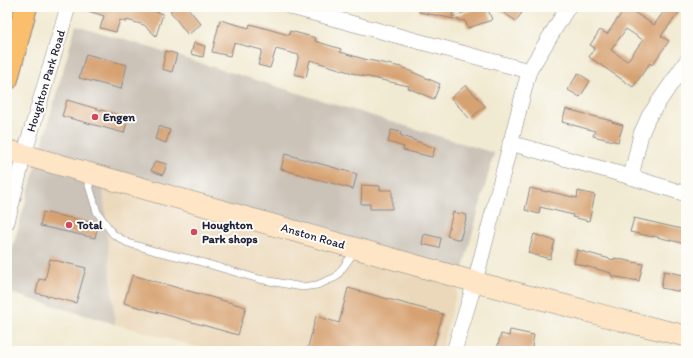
<svg xmlns="http://www.w3.org/2000/svg" width="693" height="358" font-family="Itim,sans-serif">
	<rect width="100%" height="100%" fill="#fdfcf7"/>
	<filter id="ink" filterUnits="userSpaceOnUse"><feTurbulence type="fractalNoise" baseFrequency=".025" numOctaves="2"/><feDisplacementMap in="SourceGraphic" scale="8" xChannelSelector="R" yChannelSelector="G"/><feConvolveMatrix kernelMatrix="1 2 1 2 8 2 1 2 1" color-interpolation-filters="sRGB"/></filter>
	<filter id="wash" filterUnits="userSpaceOnUse"><feTurbulence type="fractalNoise" baseFrequency=".012" numOctaves="4" result="noise"/><feDisplacementMap in="SourceGraphic" scale="16" xChannelSelector="R" yChannelSelector="G"/><feGaussianBlur stdDeviation="0.9" result="paint"/><feColorMatrix in="noise" values="0 0 0 0 0 0 0 0 0 0 0 0 0 0 0 0 0 1.4 0 .05"/><feComposite in="paint" operator="in"/></filter>
	<g filter="url(#wash)">
		<rect width="100%" height="100%" fill="#f1ead2"/>
		<!-- built -->
		<polygon fill="#ebd8ba" points="103,185 460,280 441,351 211,351 115,324"/>
		<!-- industrial -->
		<polygon fill="#cbc3b8" points="76,25 494,153 460,280 103,186 115,324 7,292 7,267"/>
		<g id="blocks">
			<!-- building -->
			<g fill="#d7a272" fill-rule="evenodd">
				<polygon points="83,7 141,7 163,14 156,36 144,25 127,20 126,22 120,20 116,32 100,28 104,16 82,9"/>
				<polygon points="175,7 187,7 201,24 188,35 170,11"/>
				<polygon points="420,7 454,7 452,17 480,7 487,7 492,20 468,28 465,21 419,12"/>
				<polygon points="495,7 526,7 516,21"/>
				<path d="M626 7 654 25 667 7H683L661 36 669 41 652 65 650 63 633 87 589 57 595 48 590 45 600 30 607 34ZM626 29 643 40 627 61 611 50Z"/>
				<polygon points="220,20 249,28 250,24 289,35 290,31 316,38 315,41 341,49 340,52 364,59 401,67 440,84 434,99 408,88 409,86 359,75 310,60 306,77 294,74 299,55 276,49 270,68 258,65 262,50 234,43 230,56 212,52"/>
				<polygon points="194,43 205,46 203,57 191,54"/>
				<polygon points="166,51 177,54 172,72 162,69"/>
				<polygon points="86,54 127,65 121,89 79,78"/>
				<polygon points="578,73 590,81 580,97 568,90"/>
				<polygon points="466,85 485,106 470,119 451,98"/>
				<polygon points="67,100 128,118 124,133 62,116"/>
				<polygon points="566,109 612,121 612,122 623,125 618,142 593,136 595,131 562,122"/>
				<polygon points="159,126 170,130 166,143 155,139"/>
				<polygon points="391,130 401,132 400,135 435,148 432,157 403,150 404,147 388,142"/>
				<polygon points="285,154 357,174 353,189 281,169"/>
				<polygon points="155,161 167,164 163,175 151,171"/>
				<polygon points="362,185 380,186 380,190 392,190 392,209 370,209 370,204 361,204"/>
				<polygon points="530,188 547,192 547,191 577,198 578,191 595,195 589,221 572,217 573,215 540,207 539,214 525,210"/>
				<polygon points="43,212 98,224 95,238 40,226"/>
				<polygon points="453,212 467,215 460,240 447,236"/>
				<polygon points="634,218 686,230 686,244 653,236 653,237 630,232"/>
				<polygon points="424,234 441,238 439,248 422,244"/>
				<polygon points="534,234 555,241 550,259 528,253"/>
				<polygon points="577,250 614,260 614,258 643,264 639,281 611,276 611,273 574,263"/>
				<polygon points="50,259 86,268 76,303 36,293 39,279 45,280"/>
				<polygon points="664,271 684,275 682,292 661,288"/>
				<polygon points="132,275 246,307 238,335 124,303"/>
				<polygon points="348,288 443,314 432,351 307,351 316,316 339,323"/>
				<polygon points="510,330 534,335 531,351 504,351 497,349 501,334 509,336"/>
			</g>
		</g>
	</g>
	<g filter="url(#ink)">
		<use href="#blocks" fill-opacity="0" stroke="#8a8686" stroke-width="1"/>
		<g fill="none" stroke-linecap="round" stroke-linejoin="round">
			<defs>
				<polyline id="service" points="86,176 97,212 113,234 128,243 155,251 194,260 259,279 302,287 317,285 336,277 355,251"/>
				<g id="minor">
					<polyline points="291,7 529,71"/>
					<polyline points="510,143 631,177 686,194"/>
					<polyline points="631,177 641,134 649,116 686,62"/>
					<polyline points="7,222 24,155 68,7"/>
					<polyline points="454,351 475,282 529,71 568,7"/>
				</g>
				<polyline id="secondary" points="7,150 475,282 583,310 620,320 686,336"/>
				<polyline id="trunk" points="7,79 26,7"/>
			</defs>
			<!-- service casing -->
			<use href="#service" stroke="#8a8686" stroke-width="8"/>
			<!-- minor casing -->
			<use href="#minor" stroke="#8a8686" stroke-width="16"/>
			<!-- secondary casing -->
			<use href="#secondary" stroke="#8a8686" stroke-width="22"/>
			<!-- trunk casing -->
			<use href="#trunk" stroke="#8a8686" stroke-width="24"/>
			<!-- service -->
			<use href="#service" stroke="#fff" stroke-width="7"/>
			<!-- minor -->
			<use href="#minor" stroke="#fff" stroke-width="15"/>
			<!-- secondary -->
			<use href="#secondary" stroke="#fde5c5" stroke-width="21"/>
			<!-- trunk -->
			<use href="#trunk" stroke="#fabe6d" stroke-width="22"/>
		</g>
	</g>
	<!-- markers -->
	<g fill="#d1495b" stroke="#fdfcf7" stroke-width="1.5">
		<circle cx="95" cy="117" r="4"/>
		<circle cx="69" cy="225" r="4"/>
		<circle cx="194" cy="232" r="4"/>
	</g>
	<g text-anchor="middle" stroke-width="4" stroke-linejoin="round" paint-order="stroke">
		<!-- street labels -->
		<g font-size="12" fill="#22223b" stroke="#fdfcf7">
			<text transform="translate(46 81) rotate(-73)" y="4">Houghton Park Road</text>
			<text transform="translate(313 236) rotate(16)" y="4">Anston Road</text>
		</g>
		<!-- poi labels -->
		<g font-size="12" font-weight="bold" fill="#22223b" stroke="#fdfcf7" text-anchor="start">
			<text x="103" y="121">Engen</text>
			<text x="77" y="229">Total</text>
			<text x="202" y="229">Houghton<tspan x="202" dy="14">Park shops</tspan></text>
		</g>
	</g>
	<!-- margin -->
	<rect width="693" height="358" fill="none" stroke="#fdfcf7" stroke-width="24"/>
</svg>
